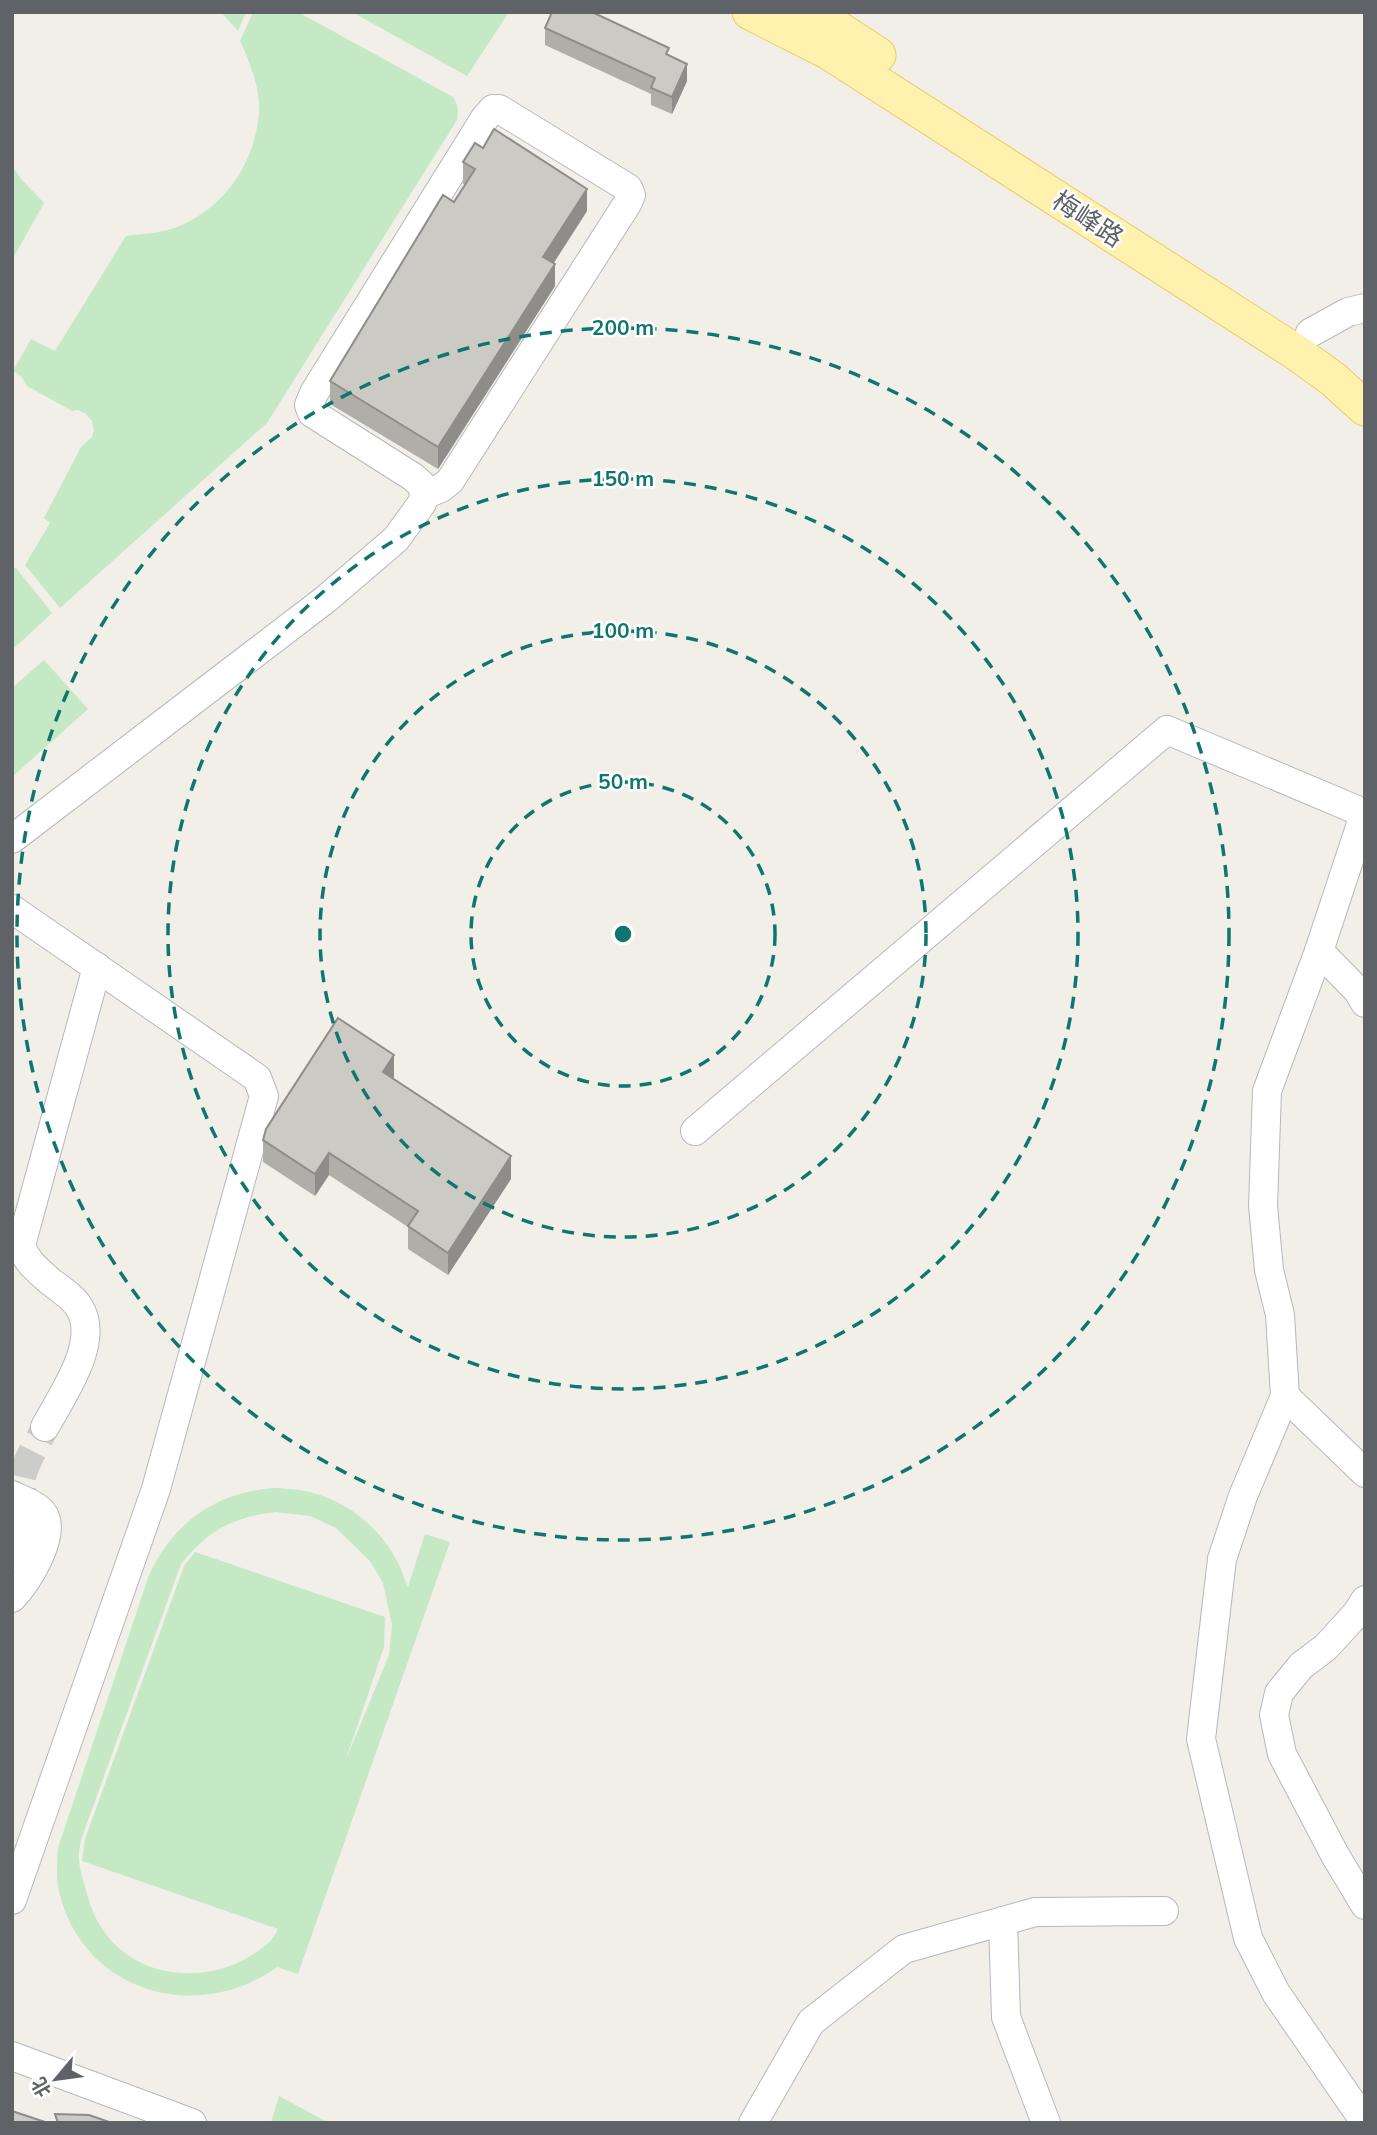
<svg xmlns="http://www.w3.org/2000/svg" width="1377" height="2135" font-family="Mulish,'Noto Sans SC',sans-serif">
	<rect width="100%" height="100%" fill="#f1efe8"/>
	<!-- green -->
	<g fill="#c5e8c5" fill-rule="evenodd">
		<polygon points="221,12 246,12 238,31"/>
		<path d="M253 12H298L453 97C458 105 459 111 457 120L267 423 60 608 25 565 50 523 44 518 81 447 92 437 94 430 92 421 86 414 78 410 72 411 27 386 21 376 13 371 31 339 55 351 126 236C140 234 154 234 168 230 220 214 254 167 259 114 261 90 250 62 240 41Z"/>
		<polygon points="352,12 509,12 467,76"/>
		<polygon points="12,166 21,179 44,203 12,260"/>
		<polygon points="12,568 16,568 52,613 12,650"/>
		<polygon points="44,660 88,709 12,777 12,688"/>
		<path d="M275 1488C288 1489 301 1489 313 1493 348 1502 381 1529 397 1561 402 1569 404 1579 408 1587L425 1534 450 1542 298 1974 277 1967C197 2025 82 1992 59 1891 56 1877 57 1862 58 1848L149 1575C174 1522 216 1492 275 1488ZM276 1512 310 1516 336 1528 370 1561 383 1583 392 1625 389 1655 345 1762 384 1647 385 1617 195 1552 184 1566 85 1839 82 1861 278 1929C272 1943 260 1950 247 1958 204 1983 142 1978 109 1938 97 1924 90 1907 86 1890 83 1880 79 1868 79 1858 78 1851 81 1843 82 1837L181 1564C209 1530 232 1517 276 1512Z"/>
		<polygon points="279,2096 329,2123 271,2123"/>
	</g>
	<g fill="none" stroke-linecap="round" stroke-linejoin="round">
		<!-- minor-tunnel -->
		<path stroke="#ccccc8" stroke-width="28" stroke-dasharray="28 14" stroke-linecap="butt" d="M27 1518C31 1507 21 1497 21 1485 21 1468 38 1443 45 1427"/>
		<defs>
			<g id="minor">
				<polyline points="1310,333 1348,312 1365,308"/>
				<polyline points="1365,812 1319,951 1267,1091 1263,1206 1269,1270 1280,1315 1285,1396 1243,1496 1222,1559 1201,1739 1248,1938 1276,1993 1365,2122"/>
				<polyline points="12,839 326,599 396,539 422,503 424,495 422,485 413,477 312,413 309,405 314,393 485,118 493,109 499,109 628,188 631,195 627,204 450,481 441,488 424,495"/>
				<polyline points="12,909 257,1078 264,1096 156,1489 12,1900"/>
				<polyline points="1319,951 1358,991 1365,1003"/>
				<polyline points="695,1131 1167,730 1364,813"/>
				<polyline points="1285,1396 1365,1473"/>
				<path d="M45 1427C62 1395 101 1342 79 1307 73 1297 60 1289 51 1282 38 1270 26 1262 21 1245L97 967"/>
				<path d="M12 1495C22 1500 38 1505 44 1515 56 1537 27 1582 12 1598"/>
				<polyline points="12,1558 19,1547 27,1503"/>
				<polyline points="1365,1600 1357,1613 1326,1647 1301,1666 1279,1693 1274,1715 1282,1754 1335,1855 1365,1905"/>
				<polyline points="1003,1921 1006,2017 1046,2123"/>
				<polyline points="12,2056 192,2123"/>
				<polyline points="753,2123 811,2022 904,1949 1035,1912 1164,1911"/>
			</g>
			<g id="major">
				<polyline points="750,12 829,52 1297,353 1333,379 1365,408"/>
				<polyline points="807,12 832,25 878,55"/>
			</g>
		</defs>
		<!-- minor casing -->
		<use href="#minor" stroke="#b5b8bc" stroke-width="30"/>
		<!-- major casing -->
		<use href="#major" stroke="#f2c960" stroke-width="37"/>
		<!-- minor -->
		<use href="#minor" stroke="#fff" stroke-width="28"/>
		<!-- major -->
		<use href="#major" stroke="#fff2af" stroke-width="35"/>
	</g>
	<!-- wall -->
	<g fill="#afaea9">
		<polygon points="545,28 669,55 687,81 672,114 651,105 651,94 545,45"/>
		<polygon points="463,162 587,211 554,263 555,286 438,469 330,404 330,381 465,185 463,184"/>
		<polygon points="394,1077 393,1079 511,1179 448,1275 408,1249 408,1227 329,1175 315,1196 263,1162 263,1140"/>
	</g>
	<!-- shaded-wall -->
	<g fill="#8f8d8a">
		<polygon points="687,64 687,81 672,114 672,97"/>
		<polygon points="587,189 587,211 543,279 543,257"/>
		<polygon points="555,264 555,286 438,469 438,447"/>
		<polygon points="394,1055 394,1077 383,1095 383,1072"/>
		<polygon points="329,1153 329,1175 315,1196 315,1174"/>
		<polygon points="511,1156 511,1179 448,1275 448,1253"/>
	</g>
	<!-- building -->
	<g fill="#cccac5" stroke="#8f8d8a" stroke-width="2">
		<polygon points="552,12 592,12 669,48 666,54 687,64 672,97 651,88 655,78 545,28"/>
		<polygon points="494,129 587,189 543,257 555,264 438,447 330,381 443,195 454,202 475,169 463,162 475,143 483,148"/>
		<polygon points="338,1018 394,1055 383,1072 511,1156 448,1253 408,1226 418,1211 329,1153 315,1174 263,1140 266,1129"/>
		<polygon points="12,2111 48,2123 12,2123"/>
		<polygon points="55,2114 89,2115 112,2123 58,2123"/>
	</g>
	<!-- distance rings -->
	<g fill="none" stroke="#0f766e" stroke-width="3.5" stroke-dasharray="12 9">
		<circle cx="623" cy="934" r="152"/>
		<circle cx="623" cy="934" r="303"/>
		<circle cx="623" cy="934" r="455"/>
		<circle cx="623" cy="934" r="606"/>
	</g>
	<g text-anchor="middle" stroke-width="5" stroke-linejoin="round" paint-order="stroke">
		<!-- street labels -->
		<g font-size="26" fill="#5f6368" stroke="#fff">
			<text transform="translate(1088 219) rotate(33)" y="9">梅峰路</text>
		</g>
	</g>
	<circle cx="623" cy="934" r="10" fill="#0f766e" stroke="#fff" stroke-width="3.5"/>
	<g font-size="21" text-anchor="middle" font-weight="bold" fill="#0f766e" stroke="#fff" stroke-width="5" stroke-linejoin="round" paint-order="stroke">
		<text x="623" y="335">200 m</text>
		<text x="623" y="486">150 m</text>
		<text x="623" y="638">100 m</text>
		<text x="623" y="789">50 m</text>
	</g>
	<!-- border -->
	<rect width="1377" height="2135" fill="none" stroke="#5f6368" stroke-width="28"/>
	<!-- north arrow -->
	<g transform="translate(56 2079) rotate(241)" stroke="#ffffff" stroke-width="5" paint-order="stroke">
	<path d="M0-5L12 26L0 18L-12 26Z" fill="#5f6368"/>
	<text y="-10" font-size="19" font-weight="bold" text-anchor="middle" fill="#5f6368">北</text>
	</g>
</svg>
